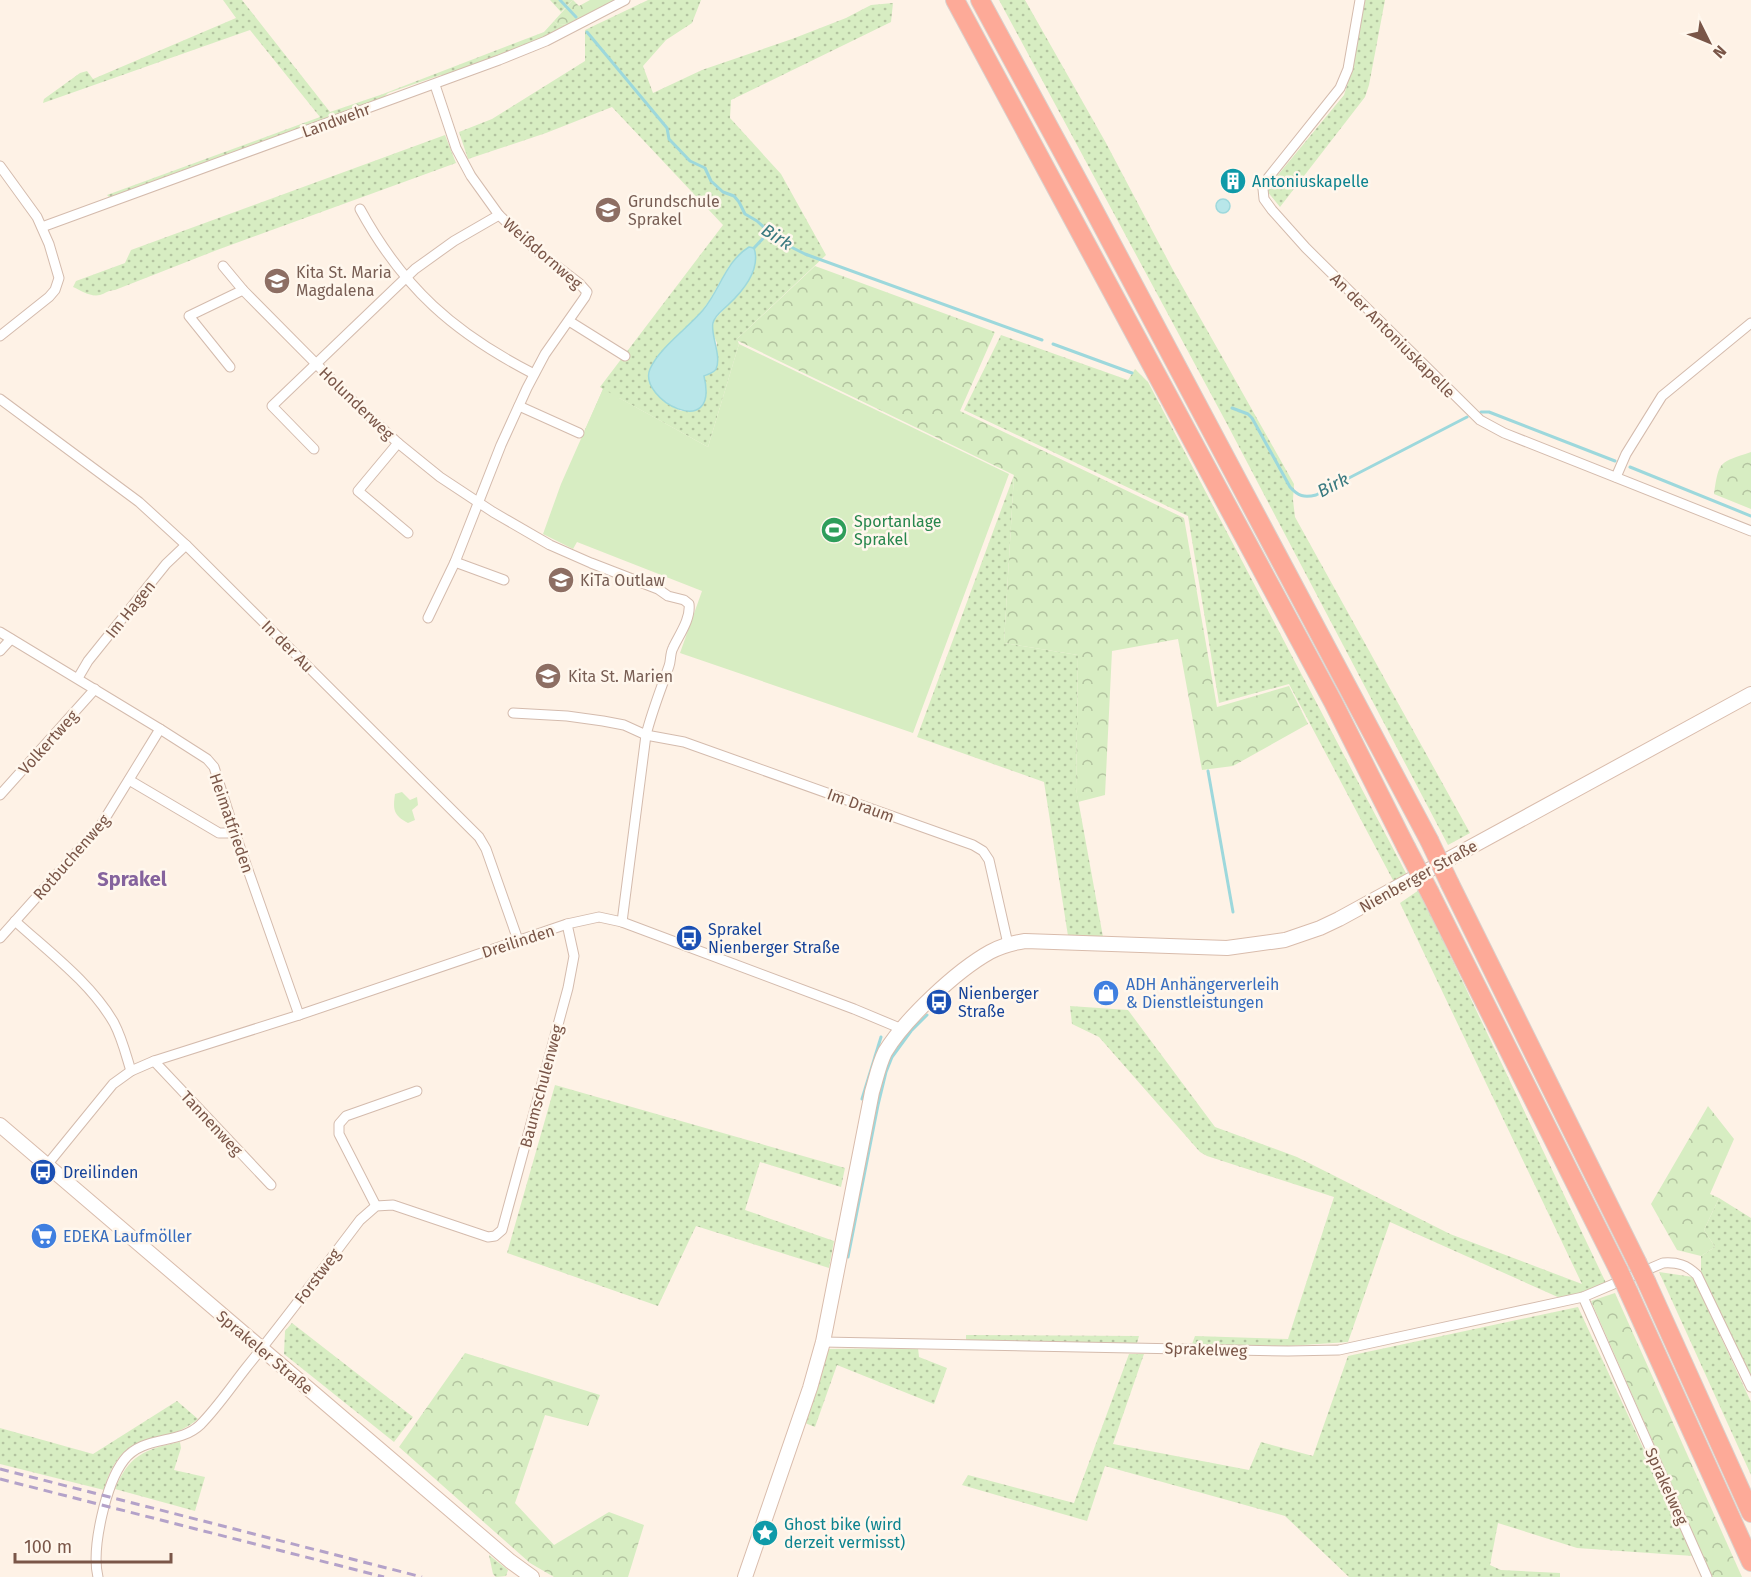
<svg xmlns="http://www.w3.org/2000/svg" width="1751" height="1577" font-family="'Fira Sans',sans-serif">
	<defs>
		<pattern id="grass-dots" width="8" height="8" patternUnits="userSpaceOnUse" patternTransform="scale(1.5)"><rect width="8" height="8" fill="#d7edc2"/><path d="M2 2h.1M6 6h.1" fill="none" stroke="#b3c3a0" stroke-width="1.8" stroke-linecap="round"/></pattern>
		<pattern id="forest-crowns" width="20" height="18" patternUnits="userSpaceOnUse" patternTransform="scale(1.5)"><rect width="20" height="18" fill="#d7edc2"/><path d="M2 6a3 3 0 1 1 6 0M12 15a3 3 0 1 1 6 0" fill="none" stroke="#b3c3a0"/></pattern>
	</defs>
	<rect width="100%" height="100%" fill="#fef2e6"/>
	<!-- grass -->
	<g fill="url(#grass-dots)" fill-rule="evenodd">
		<polygon points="223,0 242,0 330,112 383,94 544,32 554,21 558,25 572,24 555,33 451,76 441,75 388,93 383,98 110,198 107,195 320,117 250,30 43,103 44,99 80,73 87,71 93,79 236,18"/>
		<polygon points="550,0 573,0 561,12"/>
		<path d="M648 0H701L692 23 666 40 643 66 653 93 702 70 792 39 846 18 871 5 893 3 891 22 731 100 730 118 781 174 826 255 737 339 739 344 708 447 619 398 584 432 603 389 600 387 723 225 612 107 546 133 468 159 459 132 492 119 585 61V30ZM749 247 755 250V264L745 287 714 320 712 332 717 343 713 372 704 377C708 389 707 400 696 410L681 411 665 402 649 382 709 301 729 266Z"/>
		<polygon points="999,0 1025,0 1106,143 1173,270 1294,484 1293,500 1295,517 1470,833 1448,845 1226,422"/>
		<polygon points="1365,0 1385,0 1369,85 1365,97 1280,207 1267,191 1273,181 1344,95 1352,70"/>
		<path d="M445 135 456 163 217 250 115 290C109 290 106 293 100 295 90 297 82 291 73 287L76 281 125 263 131 250Z"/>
		<polygon points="1001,335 1128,380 1135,369 1148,382 1408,877 1395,884 1289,684 1219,703 1188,516 964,410"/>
		<polygon points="1014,475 1004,643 1078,655 1076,788 1103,937 1068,936 1044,782 917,737"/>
		<polygon points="1419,890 1606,1283 1580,1294 1560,1298 1390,1222 1348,1342 1288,1346 1192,1344 1195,1336 1288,1339 1334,1197 1207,1156 1200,1152 1099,1037 1072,1024 1070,1006 1128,1010 1215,1127 1297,1157 1450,1234 1582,1284 1400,903"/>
		<polygon points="555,1085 845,1168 841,1187 760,1162 745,1210 834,1241 829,1268 696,1226 658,1306 507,1253"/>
		<polygon points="1719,1198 1751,1218 1751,1378 1701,1272 1701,1256 1715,1247 1704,1230"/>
		<polygon points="1659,1272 1693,1277 1751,1402 1751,1475"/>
		<polygon points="1578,1307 1693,1556 1577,1548 1498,1523 1490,1565 1501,1570 1560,1573 1560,1577 1349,1577 1285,1516 1105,1466 1087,1521 962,1485 968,1475 1074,1503 1129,1354 1144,1354 1113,1444 1249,1470 1261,1442 1313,1456 1348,1356"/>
		<polygon points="292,1323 413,1417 394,1442 284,1354 285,1331"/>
		<polygon points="966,1335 1139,1336 1137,1343 966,1340"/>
		<polygon points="918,1348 919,1357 947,1368 934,1404 837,1365 815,1427 805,1423 827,1349"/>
		<path d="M177 1401 198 1419C158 1452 123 1423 104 1490L0 1464V1428L93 1454Z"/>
		<path d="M180 1442 181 1448 174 1470 205 1477 195 1511 115 1489C129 1455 145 1449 180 1442Z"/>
		<polygon points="489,1555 508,1570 506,1576 496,1577 493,1574"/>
	</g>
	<!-- forest -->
	<g fill="url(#forest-crowns)">
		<polygon points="573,0 579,6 590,0 616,0 572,24 558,25 554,21"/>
		<polygon points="815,266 995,332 960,411 1184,518 1217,707 1289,686 1308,724 1233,766 1202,770 1178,639 1112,651 1105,795 1078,802 1076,788 1078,655 1004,643 1014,475 736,340"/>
		<path d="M1751 452V509L1714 494C1719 460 1719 463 1751 452Z"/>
		<polygon points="1708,1106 1734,1139 1710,1194 1719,1198 1704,1230 1715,1247 1701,1256 1677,1250 1651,1204"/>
		<polygon points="1615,1293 1742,1577 1712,1577 1591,1301"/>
		<polygon points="465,1353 600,1395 588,1426 545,1415 515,1503 554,1545 609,1512 644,1525 628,1577 554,1577 530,1563 399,1447"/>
	</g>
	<!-- park -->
	<g fill="#d7edc2">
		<polygon points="739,344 1009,474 913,733 680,653 702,591 577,542 573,549 543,534 561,484 603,389 708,447"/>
		<path d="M402 792 410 800 417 797 418 805 412 810 415 820 408 823C393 815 393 809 395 794Z"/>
	</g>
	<!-- water -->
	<g fill="#b8e6e9" stroke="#9dd8dc" stroke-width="1.5">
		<circle cx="1223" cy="206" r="7"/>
		<path d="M749 247 754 248C761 269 743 291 728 305 722 311 715 315 713 323 710 334 722 356 716 369 714 373 708 374 704 376 720 443 637 399 650 369 659 348 688 328 703 310 720 290 725 262 749 247Z"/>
	</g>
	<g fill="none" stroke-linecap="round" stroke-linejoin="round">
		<!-- stream -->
		<g stroke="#9dd8dc" stroke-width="3">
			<polyline points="560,0 576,17"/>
			<polyline points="587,32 667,128 669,139 690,161 705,168 711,181 723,192 734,196 739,202 745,214 757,221 779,241 805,254 1042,340"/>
			<polyline points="754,248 768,233"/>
			<polyline points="1053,344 1132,373"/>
			<path d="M1232 408 1248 414 1252 418 1290 487C1298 496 1304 498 1316 495L1467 417"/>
			<polyline points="1481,412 1489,412 1615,461"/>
			<polyline points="1630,467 1751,516"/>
			<polyline points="1208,771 1233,912"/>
			<polyline points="862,1099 881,1037"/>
			<polyline points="848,1257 878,1105 886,1072 892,1057 911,1031 927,1015"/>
		</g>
		<defs>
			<g id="street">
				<polyline points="1360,0 1348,69 1340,88 1268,178 1263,189 1264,199 1272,210 1306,248 1480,420 1504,433 1751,531"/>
				<polyline points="0,166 37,217 49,244 59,278 55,290 49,297 0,336"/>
				<path d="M360 209C403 288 454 333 534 374"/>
				<polyline points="42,227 499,60 546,41 625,0"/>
				<path d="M223 266 243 290 357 405 398 443 440 477 493 512 550 545 591 563 658 589 668 596 684 600 689 604C691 619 679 635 673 648 670 653 671 661 669 666 661 689 652 711 646 735L622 922"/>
				<polyline points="569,321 625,356"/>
				<polyline points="230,367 189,316 243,290"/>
				<polyline points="0,399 139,502 186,545 479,837 486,849 518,940"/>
				<polyline points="519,406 579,433"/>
				<polyline points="398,443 358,491 408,533"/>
				<polyline points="314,449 272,406 415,269 454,241 499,215 471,176 456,148 435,85"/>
				<polyline points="1616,477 1626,454 1662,396 1751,323"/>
				<polyline points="455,562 504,580"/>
				<polyline points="428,618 455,562 501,445 527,388 545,354 585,297 587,292 579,283 537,251 499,215"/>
				<polyline points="0,632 160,729 207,759 214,767 235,833 299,1015"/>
				<polyline points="0,651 11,639"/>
				<polyline points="78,678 88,661 166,564 186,545"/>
				<polyline points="513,713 567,716 603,721 624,725 646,735 684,742 973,845 983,851 989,860 1008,944"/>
				<polyline points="129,780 219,833 235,833"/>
				<polyline points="0,795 95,689"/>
				<path d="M15 921C49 952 91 983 114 1023 122 1038 126 1055 131 1071"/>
				<polyline points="0,938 101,825 160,729"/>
				<polyline points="154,1061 271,1185"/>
				<polyline points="47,1165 113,1084 131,1071 154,1061 299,1015 567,924 599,917 622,922 854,1009 902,1029"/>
				<polyline points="376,1206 339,1134 339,1124 346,1116 417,1091"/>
				<polyline points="1583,1297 1707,1577"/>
				<path d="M823 1342 1288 1351 1339 1350 1583 1297 1663 1263C1678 1262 1687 1265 1697 1275L1751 1387"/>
				<path d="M98 1577C91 1549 106 1483 124 1460 143 1435 179 1445 200 1425 217 1408 231 1387 246 1368 285 1320 322 1270 360 1220L376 1206 393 1205 488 1237 495 1236 502 1230 568 988 574 956 567 924"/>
			</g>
			<g id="secondary">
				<polyline points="0,1125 510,1561 532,1577"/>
				<path d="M745 1577 810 1388 823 1342 872 1092C876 1079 879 1064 885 1052 905 1019 956 971 990 952 1001 946 1012 943 1025 941L1227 948 1285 940 1320 928 1339 919 1751 694"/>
			</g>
			<g id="highway">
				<polyline points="955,0 1333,702 1406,847"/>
				<polyline points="980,0 1088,199 1429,840"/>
				<polyline points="1450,884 1637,1262"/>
				<polyline points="1430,893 1619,1271"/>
				<polyline points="1647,1283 1751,1513"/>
				<polyline points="1629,1293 1751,1562"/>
			</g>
		</defs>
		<!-- street casing -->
		<use href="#street" stroke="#d4bbad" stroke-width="11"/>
		<!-- secondary casing -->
		<use href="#secondary" stroke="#d9bcac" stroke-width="16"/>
		<!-- highway casing -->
		<use href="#highway" stroke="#dad0cc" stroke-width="20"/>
		<!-- street -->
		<use href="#street" stroke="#fff" stroke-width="9"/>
		<!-- secondary -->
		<use href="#secondary" stroke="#fff" stroke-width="14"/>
		<!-- highway -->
		<use href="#highway" stroke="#fdaa98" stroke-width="18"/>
		<!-- rail -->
		<g stroke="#b4a2c9" stroke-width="3" stroke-dasharray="9 6" stroke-linecap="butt">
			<polyline points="0,1469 422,1577"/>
			<polyline points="0,1479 384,1577"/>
		</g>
		<defs>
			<g id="highway-bridge">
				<polyline points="1429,840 1450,884"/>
				<polyline points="1406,847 1430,893"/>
				<polyline points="1637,1262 1647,1283"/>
				<polyline points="1619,1271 1629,1293"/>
			</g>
		</defs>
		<!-- highway-bridge casing -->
		<use href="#highway-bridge" stroke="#dad0cc" stroke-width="20" stroke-linecap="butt"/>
		<!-- highway-bridge -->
		<use href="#highway-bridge" stroke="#fdaa98" stroke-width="18"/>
	</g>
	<!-- icons -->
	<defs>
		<symbol id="building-disc" viewBox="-11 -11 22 22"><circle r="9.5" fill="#0f9aa8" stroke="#fff7ed"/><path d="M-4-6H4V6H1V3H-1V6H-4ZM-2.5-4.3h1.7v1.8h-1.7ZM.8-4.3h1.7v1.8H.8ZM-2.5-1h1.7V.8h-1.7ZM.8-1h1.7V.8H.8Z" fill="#fff"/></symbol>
		<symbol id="school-disc" viewBox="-11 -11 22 22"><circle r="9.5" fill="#8d6e63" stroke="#fff7ed"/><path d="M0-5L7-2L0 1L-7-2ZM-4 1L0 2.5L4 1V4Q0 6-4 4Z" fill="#fff"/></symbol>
		<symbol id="stadium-disc" viewBox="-11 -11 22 22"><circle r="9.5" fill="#2e9e5b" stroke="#fff7ed"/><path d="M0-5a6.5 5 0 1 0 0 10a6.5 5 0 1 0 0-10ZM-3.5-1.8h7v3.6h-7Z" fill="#fff"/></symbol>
		<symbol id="bus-disc" viewBox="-11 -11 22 22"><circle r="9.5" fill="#1a4fb4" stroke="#fff7ed"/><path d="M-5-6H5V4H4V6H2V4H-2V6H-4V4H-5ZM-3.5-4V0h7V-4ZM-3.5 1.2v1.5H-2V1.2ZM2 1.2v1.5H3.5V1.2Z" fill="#fff"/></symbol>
		<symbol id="shop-disc" viewBox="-11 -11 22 22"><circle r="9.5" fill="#3f7fe0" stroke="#fff7ed"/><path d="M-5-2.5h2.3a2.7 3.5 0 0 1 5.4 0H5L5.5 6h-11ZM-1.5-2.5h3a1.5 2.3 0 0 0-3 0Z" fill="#fff"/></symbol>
		<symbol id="supermarket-disc" viewBox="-11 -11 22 22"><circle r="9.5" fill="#3f7fe0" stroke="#fff7ed"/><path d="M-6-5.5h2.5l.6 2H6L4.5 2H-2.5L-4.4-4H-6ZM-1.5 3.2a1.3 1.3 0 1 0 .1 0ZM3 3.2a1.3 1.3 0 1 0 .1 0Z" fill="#fff"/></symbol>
		<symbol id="sight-disc" viewBox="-11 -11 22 22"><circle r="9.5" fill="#0f9aa8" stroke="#fff7ed"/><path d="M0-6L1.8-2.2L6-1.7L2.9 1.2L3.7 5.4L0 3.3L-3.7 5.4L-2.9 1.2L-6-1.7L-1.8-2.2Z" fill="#fff"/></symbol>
	</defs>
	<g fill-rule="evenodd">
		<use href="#building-disc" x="1218" y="166" width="30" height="30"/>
		<use href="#school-disc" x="593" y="195" width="30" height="30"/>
		<use href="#school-disc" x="262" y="266" width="30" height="30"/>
		<use href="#stadium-disc" x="819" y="515" width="30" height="30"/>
		<use href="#school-disc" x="546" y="565" width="30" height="30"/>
		<use href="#school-disc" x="533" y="661" width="30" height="30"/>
		<use href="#bus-disc" x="674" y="923" width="30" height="30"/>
		<use href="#shop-disc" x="1091" y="978" width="30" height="30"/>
		<use href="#bus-disc" x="924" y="987" width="30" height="30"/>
		<use href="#bus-disc" x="28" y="1157" width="30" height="30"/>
		<use href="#supermarket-disc" x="29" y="1221" width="30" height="30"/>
		<use href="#sight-disc" x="750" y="1518" width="30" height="30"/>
	</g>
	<g text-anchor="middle" stroke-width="5" stroke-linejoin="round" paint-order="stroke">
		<!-- street labels -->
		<g font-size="16" fill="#7a5648" stroke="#fff7ed">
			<text transform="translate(336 120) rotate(-20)" y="6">Landwehr</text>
			<text transform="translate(543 253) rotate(41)" y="6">Weißdornweg</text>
			<text transform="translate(1393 335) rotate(45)" y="6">An der Antoniuskapelle</text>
			<text transform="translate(357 403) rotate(44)" y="6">Holunderweg</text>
			<text transform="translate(130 609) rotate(-51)" y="6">Im Hagen</text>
			<text transform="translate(288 646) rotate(45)" y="6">In der Au</text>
			<text transform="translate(48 742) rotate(-48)" y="6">Volkertweg</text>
			<text transform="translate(861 805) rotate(20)" y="6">Im Draum</text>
			<text transform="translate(232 823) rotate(71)" y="6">Heimatfrieden</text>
			<text transform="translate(71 857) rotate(-49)" y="6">Rotbuchenweg</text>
			<text transform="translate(1418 876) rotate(-29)" y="6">Nienberger Straße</text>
			<text transform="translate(518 941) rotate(-18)" y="6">Dreilinden</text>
			<text transform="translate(541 1086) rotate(-75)" y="6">Baumschulenweg</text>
			<text transform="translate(212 1123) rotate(47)" y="6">Tannenweg</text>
			<text transform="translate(317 1276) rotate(-53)" y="6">Forstweg</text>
			<text transform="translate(1206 1349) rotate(2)" y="6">Sprakelweg</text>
			<text transform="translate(265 1352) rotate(40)" y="6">Sprakeler Straße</text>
			<text transform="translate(1667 1486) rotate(66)" y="6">Sprakelweg</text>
		</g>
		<!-- culture labels -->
		<g font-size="16" fill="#0d838f" stroke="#fff7ed" text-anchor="start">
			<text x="1252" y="187">Antoniuskapelle</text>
			<text x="784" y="1530">Ghost bike (wird<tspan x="784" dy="18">derzeit vermisst)</tspan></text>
		</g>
		<!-- education labels -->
		<g font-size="16" fill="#785e54" stroke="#fff7ed" text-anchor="start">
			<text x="628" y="207">Grundschule<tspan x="628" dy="18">Sprakel</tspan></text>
			<text x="296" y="278">Kita St. Maria<tspan x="296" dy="18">Magdalena</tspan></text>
			<text x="580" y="586">KiTa Outlaw</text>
			<text x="568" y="682">Kita St. Marien</text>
		</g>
		<!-- leisure labels -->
		<g font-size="16" fill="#27864d" stroke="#fff7ed" text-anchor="start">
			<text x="854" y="527">Sportanlage<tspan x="854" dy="18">Sprakel</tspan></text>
		</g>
		<!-- transit labels -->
		<g font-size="16" fill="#164399" stroke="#fff7ed" text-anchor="start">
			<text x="708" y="935">Sprakel<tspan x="708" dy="18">Nienberger Straße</tspan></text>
			<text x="958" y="999">Nienberger<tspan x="958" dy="18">Straße</tspan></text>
			<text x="63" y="1178">Dreilinden</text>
		</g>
		<!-- shop labels -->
		<g font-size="16" fill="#366cbe" stroke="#fff7ed" text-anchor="start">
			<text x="1126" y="990">ADH Anhängerverleih<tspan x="1126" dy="18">&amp; Dienstleistungen</tspan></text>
			<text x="63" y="1242">EDEKA Laufmöller</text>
		</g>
		<!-- water labels -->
		<g font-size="18" font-style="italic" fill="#3a7a80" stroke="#fff7ed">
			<text transform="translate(777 237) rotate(33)" y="6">Birk</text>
			<text transform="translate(1333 485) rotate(-27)" y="6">Birk</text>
		</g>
		<!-- quarter labels -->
		<g font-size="20" font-weight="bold" fill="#85639d" stroke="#fff7ed">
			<text x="132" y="886">Sprakel</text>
		</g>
	</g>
	<!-- north arrow -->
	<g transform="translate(1709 42) rotate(133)" stroke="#fff7ed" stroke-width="4.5" paint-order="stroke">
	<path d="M0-4.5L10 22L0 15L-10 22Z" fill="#7a5648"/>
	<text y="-9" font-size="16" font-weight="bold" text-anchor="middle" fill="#7a5648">N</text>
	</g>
	<!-- scale -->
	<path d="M15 1553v9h156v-9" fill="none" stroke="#7a5648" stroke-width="3"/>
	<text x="24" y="1553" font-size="18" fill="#7a5648" stroke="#fff7ed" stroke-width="4.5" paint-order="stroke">100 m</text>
</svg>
